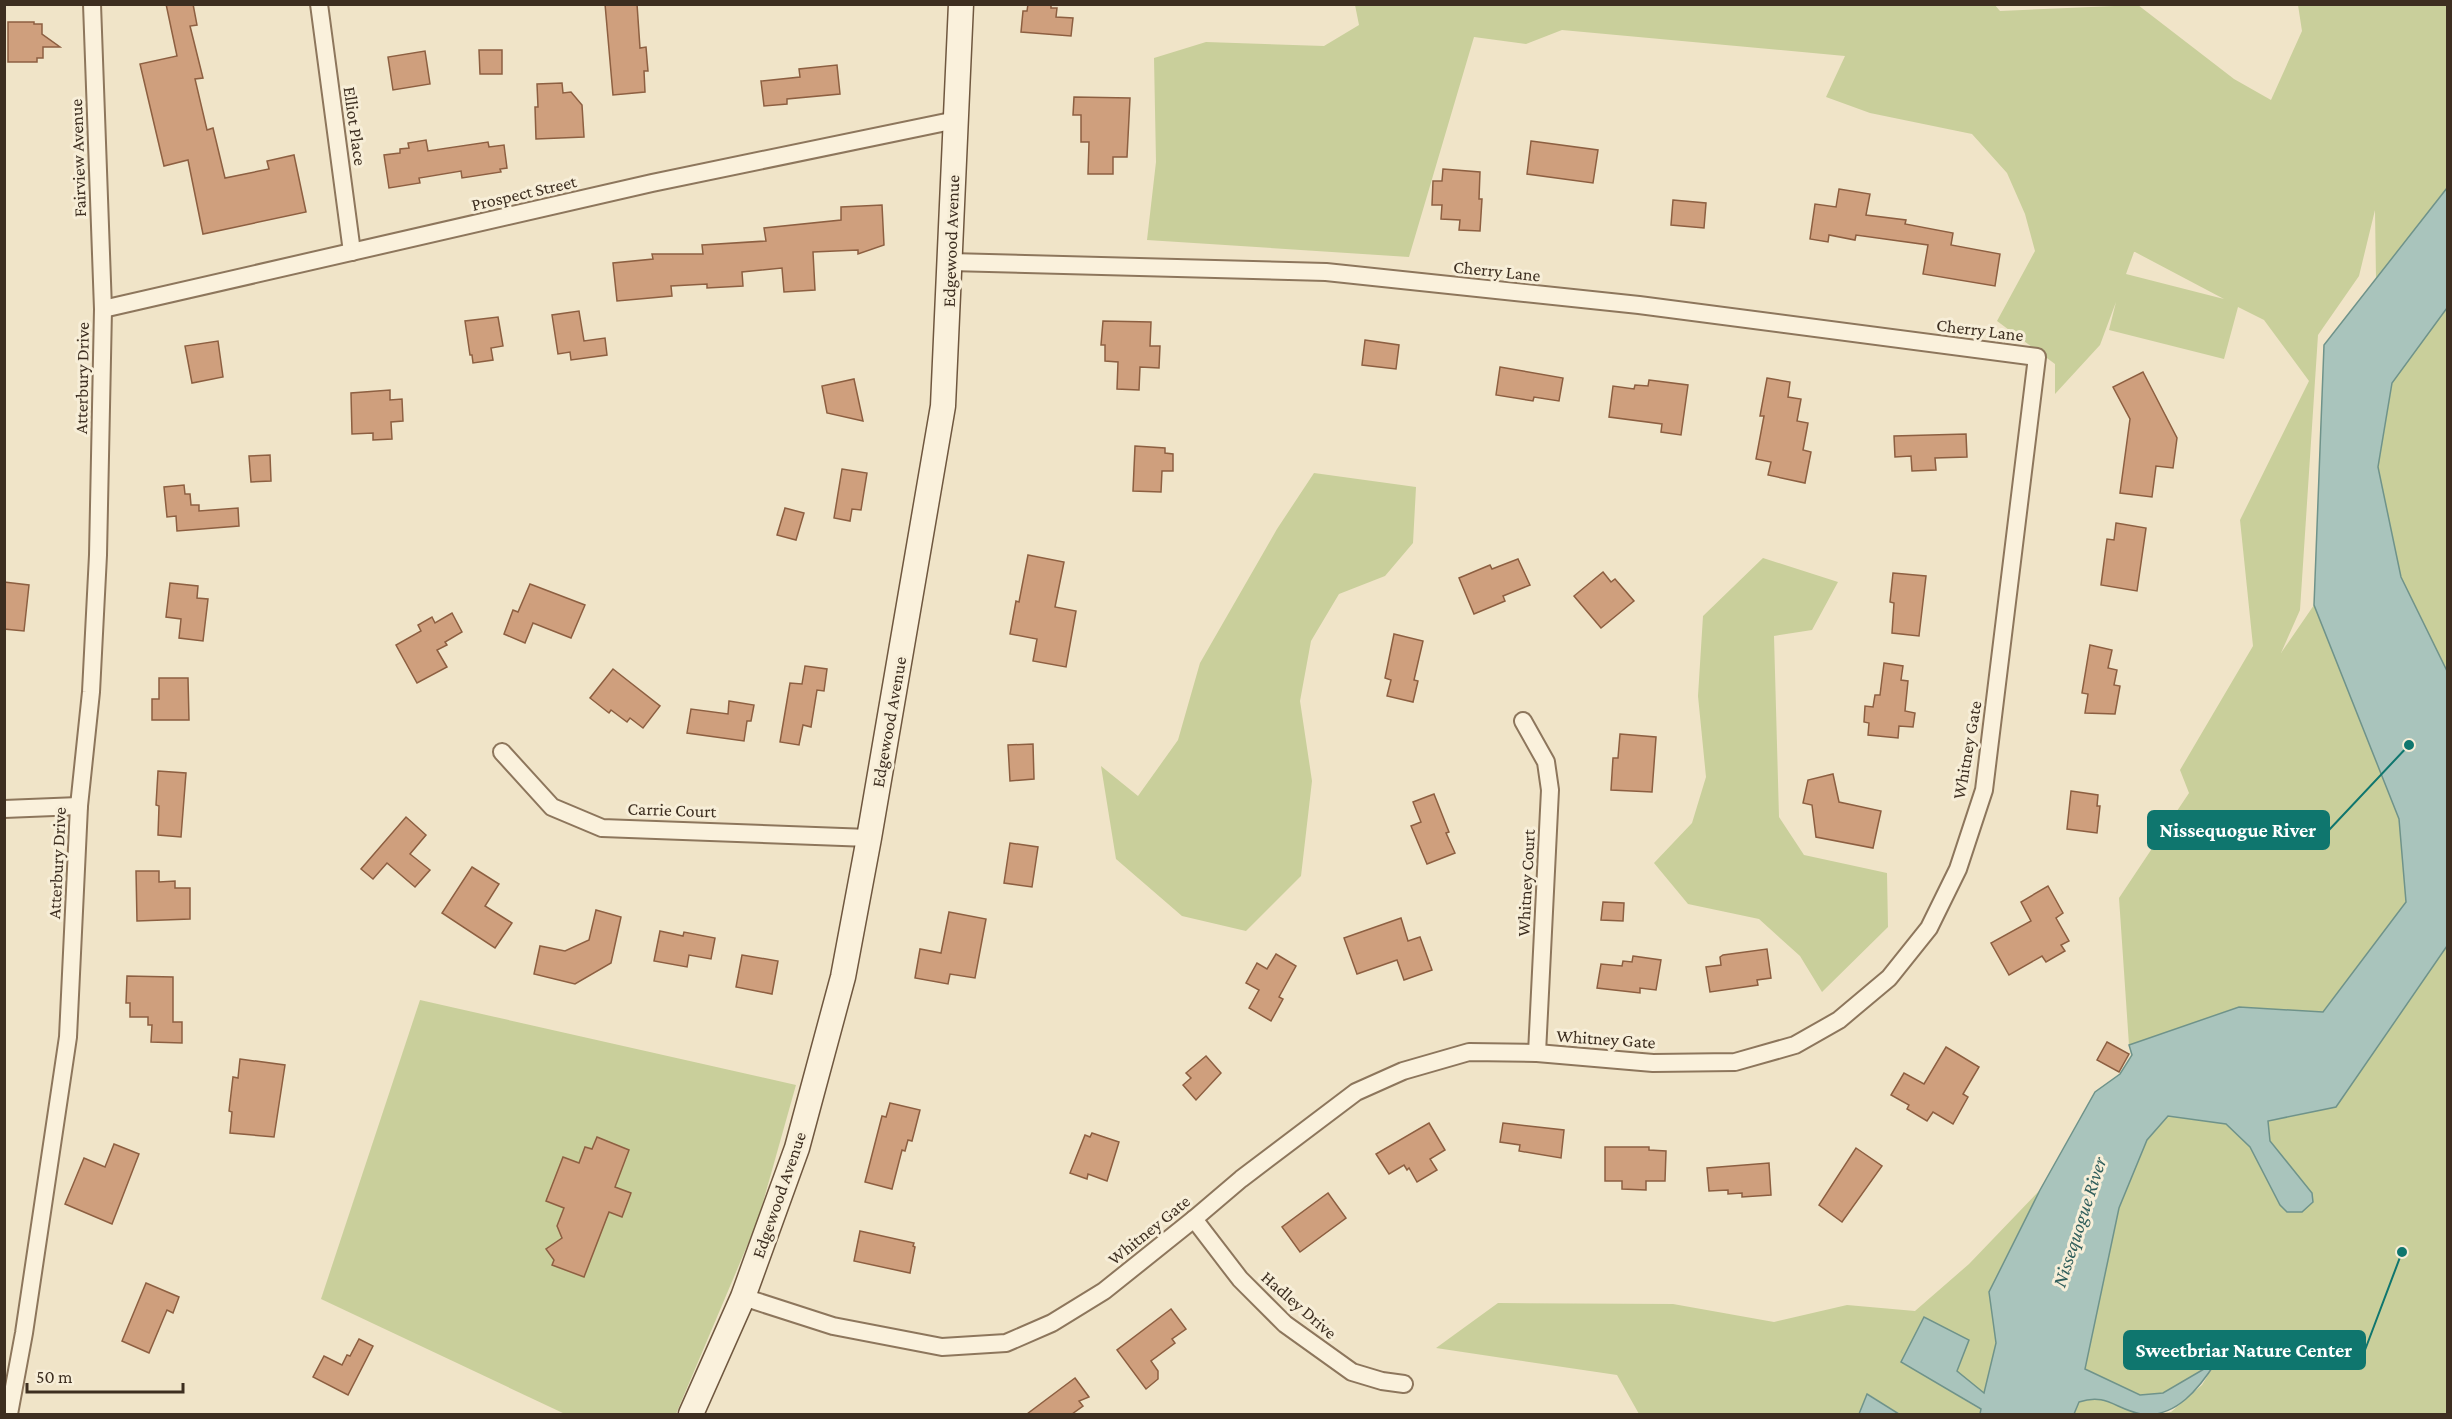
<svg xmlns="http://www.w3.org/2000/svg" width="2452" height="1419" font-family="'Crimson Pro',serif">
	<rect width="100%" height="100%" fill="#f0e4c8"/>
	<!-- green -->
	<g fill="#c9cf9b" fill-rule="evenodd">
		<path d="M1994 4 2000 11 2138 5 2234 79 2271 100 2302 31 2298 5H2447V188L2376 279 2375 210 2359 276 2318 335 2300 610 2281 653 2314 605 2400 819 2406 902 2323 1012 2239 1007 2129 1045 2119 898 2189 793 2180 770 2253 646 2240 520 2309 381 2264 320 2238 307 2224 359 2109 330 2116 302 2100 345 2055 394V364L1997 321 2035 251 2025 214 2007 173 1972 134 1870 113 1826 97 1845 56 1562 30 1526 44 1474 37 1409 257 1147 240 1156 162 1154 58 1206 42 1324 46 1359 25 1355 5ZM2134 252H2135L2224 299 2126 274Z"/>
		<polygon points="2447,308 2447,671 2401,577 2378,467 2392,383"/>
		<polygon points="1314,473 1416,487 1413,543 1385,576 1339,594 1311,641 1300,701 1312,781 1301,876 1246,931 1182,916 1116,859 1101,766 1138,796 1178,740 1200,663 1277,529"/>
		<polygon points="1763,558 1838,582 1812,630 1774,636 1779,817 1804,855 1887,873 1888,927 1822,992 1800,956 1759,919 1688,904 1654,863 1692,823 1706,777 1698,696 1703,616"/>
		<polygon points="2447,946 2447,1414 2156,1414 2171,1412 2202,1385 2215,1363 2163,1393 2140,1395 2085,1369 2119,1208 2147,1140 2168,1116 2226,1124 2250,1147 2280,1205 2286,1163 2270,1141 2268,1121 2336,1107"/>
		<polygon points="420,1000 796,1085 758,1220 676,1414 565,1414 321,1299"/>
		<polygon points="2040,1190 1989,1292 1996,1343 1984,1394 1957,1371 1901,1361 1981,1410 1980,1414 1899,1414 1868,1394 1859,1414 1639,1414 1617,1375 1436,1348 1498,1303 1673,1304 1774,1322 1847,1305 1915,1311 1969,1264"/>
		<polygon points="2095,1397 2142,1414 2074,1414 2079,1402"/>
	</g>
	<!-- water -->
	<g fill="#a9c4bc" stroke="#6f938a" stroke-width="1.5">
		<path d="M2447 188V308L2392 383 2378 467 2401 577 2447 671V946L2336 1107 2268 1121 2270 1141 2312 1193 2313 1202 2302 1212H2287L2280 1205 2250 1147 2226 1124 2168 1116 2147 1140 2119 1208 2085 1369 2140 1395 2163 1393 2216 1362C2200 1387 2176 1419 2141 1414 2115 1409 2107 1393 2079 1402L2074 1414H1980L1981 1409 1901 1362 1924 1317 1969 1340 1957 1371 1984 1393 1996 1343 1989 1292 2040 1190 2095 1092 2120 1074 2132 1055 2129 1045 2239 1007 2323 1012 2406 902 2399 819 2314 605 2324 345Z"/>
		<polygon points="1867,1394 1899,1414 1859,1414"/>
	</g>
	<!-- building -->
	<g fill="#cf9f7d" stroke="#8d5f41" stroke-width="1.5">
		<polygon points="166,4 193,4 197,25 190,26 203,78 195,79 207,130 213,128 225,178 269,169 267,161 294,155 306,212 203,234 188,160 164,166 140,64 177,56"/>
		<polygon points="605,4 637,4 640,48 646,47 648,71 644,71 645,92 613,95"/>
		<polygon points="1028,4 1051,4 1051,8 1057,8 1056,17 1073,18 1071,36 1021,32 1023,11 1027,11"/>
		<polygon points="8,22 34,22 34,24 42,24 42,34 60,47 43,47 43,58 37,58 37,62 8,62"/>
		<polygon points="479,50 502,50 502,74 480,74"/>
		<polygon points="425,51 430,84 393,90 388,57"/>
		<polygon points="837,65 840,94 787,99 787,104 764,106 761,81 800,77 799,69"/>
		<polygon points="562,83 563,93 571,92 582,105 584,137 536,139 535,107 538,107 537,84"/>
		<polygon points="1074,97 1130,98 1127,157 1113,157 1113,174 1088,174 1089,142 1081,142 1081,115 1073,115"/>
		<polygon points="426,140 428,151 488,142 489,147 504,145 507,168 500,169 501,172 462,178 461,171 419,178 420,183 389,188 384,155 400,153 400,149 409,148 408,143"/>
		<polygon points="1531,141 1598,150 1593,183 1527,174"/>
		<polygon points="1443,169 1480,172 1479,199 1482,199 1480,231 1459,230 1460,220 1441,219 1442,205 1432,205 1433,181 1442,181"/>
		<polygon points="1839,189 1870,194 1866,215 1906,220 1905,224 1953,233 1951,245 2000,254 1995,286 1923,274 1928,245 1856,235 1855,240 1829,235 1828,242 1810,239 1815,204 1836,207"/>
		<polygon points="1673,200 1706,203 1704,228 1671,225"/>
		<polygon points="882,205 884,245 858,254 858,250 813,252 815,290 784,292 782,268 742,272 743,286 707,288 707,284 671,286 672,296 617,301 613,263 653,259 652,254 703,254 702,245 766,241 764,228 841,220 841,207"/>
		<polygon points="579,311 584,341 605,338 607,355 571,360 570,352 558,354 552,315"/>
		<polygon points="498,317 503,346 491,348 493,360 473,363 472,355 470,355 465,321"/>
		<polygon points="1103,321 1151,322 1150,346 1160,346 1159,368 1140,367 1139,390 1117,389 1118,362 1105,361 1105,345 1101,345"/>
		<polygon points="1365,340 1399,345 1396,369 1362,365"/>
		<polygon points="218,341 223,377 192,383 185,346"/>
		<polygon points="1500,367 1563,378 1559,401 1534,397 1533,401 1496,395"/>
		<polygon points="2143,372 2177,438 2173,468 2156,466 2152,497 2120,493 2130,419 2113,387"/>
		<polygon points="1767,378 1790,382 1788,397 1801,399 1797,421 1808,423 1803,450 1811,452 1805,483 1768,475 1771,462 1756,459 1764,416 1760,416"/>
		<polygon points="854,379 863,421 827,413 822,386"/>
		<polygon points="1649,380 1688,385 1681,435 1661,432 1662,424 1609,417 1613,386 1634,389 1635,385 1648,386"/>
		<polygon points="390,390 390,400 402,399 403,421 391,422 392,439 373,440 373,433 352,434 351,393"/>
		<polygon points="1966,434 1967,457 1935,458 1936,470 1912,471 1911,456 1895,457 1894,436"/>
		<polygon points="1135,446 1165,448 1165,453 1173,454 1173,471 1162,471 1161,492 1133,491"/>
		<polygon points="270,455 271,481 251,482 249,456"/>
		<polygon points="842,469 867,473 861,510 852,509 850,521 834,518"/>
		<polygon points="184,485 185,494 190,494 191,505 199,505 199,511 238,508 239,526 177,531 176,516 167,517 164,487"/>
		<polygon points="785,508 804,513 796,540 777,535"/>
		<polygon points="2116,523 2146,528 2137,591 2101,585 2107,539 2114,540"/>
		<polygon points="1028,555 1064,562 1055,607 1076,611 1066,667 1033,661 1037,639 1010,634 1016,601 1019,602"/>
		<polygon points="1518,559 1530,585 1503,596 1505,601 1474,614 1459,578 1490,565 1492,569"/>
		<polygon points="1603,572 1611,582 1615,579 1634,601 1601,628 1574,596"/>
		<polygon points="1893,573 1926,576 1919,636 1892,633 1894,603 1890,602"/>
		<polygon points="4,582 29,585 24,631 4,629"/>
		<polygon points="170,583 198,586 197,598 208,599 203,641 179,638 181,619 166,617"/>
		<polygon points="530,584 585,605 571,638 533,623 525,643 504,634 513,610 518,612"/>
		<polygon points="452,613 462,632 445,642 447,645 437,650 447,667 417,683 396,645 421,631 418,625 432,617 435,623"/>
		<polygon points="1394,634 1423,641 1414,680 1418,681 1413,702 1387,696 1391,680 1385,678"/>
		<polygon points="2090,645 2112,650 2108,668 2117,670 2114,685 2120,686 2115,714 2085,713 2088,694 2082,693"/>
		<polygon points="1884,663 1903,666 1901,680 1908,681 1905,711 1915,713 1913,727 1899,726 1898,738 1868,735 1869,723 1864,722 1865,706 1873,707 1875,695 1880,695"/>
		<polygon points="805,666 827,669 824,691 817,690 811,727 803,725 799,745 780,742 790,683 802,684"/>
		<polygon points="613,669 660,706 643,728 630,718 627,722 611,710 609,713 590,698"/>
		<polygon points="159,678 188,678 189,720 152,720 152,699 159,699"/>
		<polygon points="729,701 754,705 751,721 747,721 744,741 687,733 691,709 728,714"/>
		<polygon points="1620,734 1656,737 1652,792 1611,790 1613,758 1618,758"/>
		<polygon points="1033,744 1034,779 1010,781 1008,745"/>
		<polygon points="158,771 186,773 181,837 158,835 159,806 156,805"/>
		<polygon points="1833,774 1839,802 1881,811 1873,848 1816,837 1812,805 1803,803 1808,780"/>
		<polygon points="2071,791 2098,795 2097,806 2100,806 2097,833 2067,829"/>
		<polygon points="1434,794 1449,832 1446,833 1455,853 1427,864 1411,826 1421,822 1413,802"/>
		<polygon points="406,817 426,835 410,854 430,870 415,887 387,863 373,879 361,869"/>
		<polygon points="1010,843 1038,847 1032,887 1004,883"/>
		<polygon points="472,867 499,884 485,906 512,923 495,948 442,913"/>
		<polygon points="136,871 159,871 159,882 175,881 175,888 190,888 190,919 137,921"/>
		<polygon points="2048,886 2063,913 2056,918 2069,941 2061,945 2065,951 2046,962 2042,956 2009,975 1991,943 2031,921 2021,902"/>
		<polygon points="1603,902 1624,903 1623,921 1601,920"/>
		<polygon points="596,910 621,917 611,963 575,984 534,974 540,946 565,951 589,940"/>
		<polygon points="949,912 986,919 975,978 950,974 948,984 915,978 920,949 941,953"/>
		<polygon points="1401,918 1408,941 1420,937 1432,970 1404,980 1397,960 1357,974 1344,938"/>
		<polygon points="660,931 683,936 684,932 715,938 711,959 689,955 687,967 654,961"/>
		<polygon points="1767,949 1771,978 1757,980 1758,985 1710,992 1706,967 1721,965 1720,957 1723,955"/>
		<polygon points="1276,954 1296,966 1279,997 1283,999 1271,1021 1249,1008 1259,990 1246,983 1257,963 1267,969"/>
		<polygon points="742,955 778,961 772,994 736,987"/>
		<polygon points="1633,956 1661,960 1656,990 1640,988 1640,993 1597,988 1601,964 1622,966 1623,961 1632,962"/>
		<polygon points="127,976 173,977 173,1022 182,1022 182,1043 151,1042 152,1025 148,1025 148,1017 130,1017 130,1003 126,1003"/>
		<polygon points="2107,1042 2129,1054 2119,1072 2097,1060"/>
		<polygon points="1946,1047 1979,1067 1963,1094 1968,1097 1953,1124 1933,1112 1927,1121 1907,1109 1909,1105 1891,1095 1904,1073 1924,1084"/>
		<polygon points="1206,1056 1221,1073 1196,1100 1183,1085 1191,1078 1186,1073"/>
		<polygon points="240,1059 285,1065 274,1137 230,1133 232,1112 229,1111 233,1077 238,1078"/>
		<polygon points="890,1103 920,1110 912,1141 908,1140 905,1151 902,1150 892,1189 865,1182 882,1116 886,1117"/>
		<polygon points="1429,1123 1445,1150 1430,1159 1437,1170 1417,1182 1409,1168 1407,1170 1404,1165 1389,1174 1376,1154"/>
		<polygon points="1503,1123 1564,1130 1561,1158 1519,1151 1520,1145 1500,1142"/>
		<polygon points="1092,1133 1119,1142 1107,1181 1088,1174 1087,1179 1070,1173 1085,1135 1090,1137"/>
		<polygon points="597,1137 629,1150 615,1187 631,1193 622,1217 609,1212 584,1277 552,1265 554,1260 546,1249 562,1238 557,1226 564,1208 546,1201 563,1157 579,1163 585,1147 592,1149"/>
		<polygon points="114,1144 139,1154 112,1224 65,1204 84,1158 105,1167"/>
		<polygon points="1605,1147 1649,1147 1649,1150 1666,1151 1665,1181 1646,1181 1646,1190 1622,1189 1622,1181 1605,1181"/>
		<polygon points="1856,1148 1882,1166 1842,1222 1819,1205"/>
		<polygon points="1769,1163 1771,1195 1742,1197 1742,1193 1728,1194 1728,1190 1709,1191 1707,1168"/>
		<polygon points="1328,1193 1346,1218 1300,1252 1282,1227"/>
		<polygon points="860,1231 914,1243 913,1246 915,1247 910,1273 854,1261"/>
		<polygon points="146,1283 179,1297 173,1313 167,1310 149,1353 122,1341"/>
		<polygon points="1171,1309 1186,1329 1172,1339 1175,1343 1151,1361 1158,1371 1158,1379 1146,1389 1117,1350"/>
		<polygon points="359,1339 373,1346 348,1395 313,1377 324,1356 342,1365 347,1355 350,1356"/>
		<polygon points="1075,1378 1089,1397 1079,1401 1083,1406 1072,1414 1027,1414"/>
	</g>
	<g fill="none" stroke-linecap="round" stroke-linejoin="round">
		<defs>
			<g id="minor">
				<polyline points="319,4 352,252"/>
				<polyline points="103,309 652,183 956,120"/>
				<polyline points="1523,721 1546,762 1550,790 1537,1053"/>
				<polyline points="502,752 552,807 602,828 869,838"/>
				<polyline points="4,809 79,806"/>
				<polyline points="1194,1219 1240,1279 1285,1324 1352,1372 1382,1381 1404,1384"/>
				<polyline points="743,1297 833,1326 942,1347 1006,1343 1052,1323 1104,1291 1194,1219 1241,1179 1356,1092 1403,1071 1469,1052 1537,1053 1653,1063 1735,1062 1795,1045 1839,1020 1889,978 1929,928 1958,869 1984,790 2037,357 1639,305 1326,272 950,262"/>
				<polyline points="9,1414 24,1333 68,1037 79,806 91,692 98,555 103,309 92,4"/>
			</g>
			<polyline id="secondary" points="691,1414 743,1297 797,1148 843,977 869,838 943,406 961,4"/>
		</defs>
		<!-- minor casing -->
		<use href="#minor" stroke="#8d765c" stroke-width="20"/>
		<!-- secondary casing -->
		<use href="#secondary" stroke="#6f573f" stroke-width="27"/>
		<!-- minor -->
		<use href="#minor" stroke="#faf1dc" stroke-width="16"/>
		<!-- secondary -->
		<use href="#secondary" stroke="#faf1dc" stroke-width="24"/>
	</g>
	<g text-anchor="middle" stroke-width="6" stroke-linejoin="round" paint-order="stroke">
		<!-- street labels -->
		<g font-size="18" fill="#3d2e20" stroke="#f7eed8">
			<text transform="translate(355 126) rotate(82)" y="6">Elliot Place</text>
			<text transform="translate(78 158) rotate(-92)" y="6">Fairview Avenue</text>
			<text transform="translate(524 193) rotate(-13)" y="6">Prospect Street</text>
			<text transform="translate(951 241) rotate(-88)" y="6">Edgewood Avenue</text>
			<text transform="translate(1497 271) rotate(6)" y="6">Cherry Lane</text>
			<text transform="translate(1980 330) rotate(7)" y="6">Cherry Lane</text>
			<text transform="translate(82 378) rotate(-89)" y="6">Atterbury Drive</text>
			<text transform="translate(889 722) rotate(-80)" y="6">Edgewood Avenue</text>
			<text transform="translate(1967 750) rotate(-80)" y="6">Whitney Gate</text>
			<text transform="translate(672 810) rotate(2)" y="6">Carrie Court</text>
			<text transform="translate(57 863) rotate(-87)" y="6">Atterbury Drive</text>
			<text transform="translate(1526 883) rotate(-87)" y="6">Whitney Court</text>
			<text transform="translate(1606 1039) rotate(4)" y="6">Whitney Gate</text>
			<text transform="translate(779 1195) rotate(-71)" y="6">Edgewood Avenue</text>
			<text transform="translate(1149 1230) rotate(-39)" y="6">Whitney Gate</text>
			<text transform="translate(1299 1305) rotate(41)" y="6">Hadley Drive</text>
		</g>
		<!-- water labels -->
		<g font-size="20" font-style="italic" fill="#2f5d5a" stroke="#f7eed8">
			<text transform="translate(2079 1222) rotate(-72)" y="7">Nissequogue River</text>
		</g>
	</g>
	<!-- callouts -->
	<path fill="none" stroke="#0f766e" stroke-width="2" d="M2409 745L2329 830M2402 1252L2365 1350"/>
	<g fill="#0f766e" stroke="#f7eed8" stroke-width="2">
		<circle cx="2409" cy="745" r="6"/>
		<circle cx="2402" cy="1252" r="6"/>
	</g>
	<g fill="#0f766e" stroke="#0f766e" stroke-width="2">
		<rect x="2148" y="811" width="181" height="38" rx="6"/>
		<rect x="2124" y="1331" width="241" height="38" rx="6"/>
	</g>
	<g font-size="20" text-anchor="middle" font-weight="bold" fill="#fff">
		<text x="2238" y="837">Nissequogue River</text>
		<text x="2244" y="1357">Sweetbriar Nature Center</text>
	</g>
	<!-- border -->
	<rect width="2452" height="1419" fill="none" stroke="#3d2e20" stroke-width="12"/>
	<!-- scale -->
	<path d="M27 1383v9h156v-9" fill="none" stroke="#3d2e20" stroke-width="3"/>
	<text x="36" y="1383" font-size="18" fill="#3d2e20" stroke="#f7eed8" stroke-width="4.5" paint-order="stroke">50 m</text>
</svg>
